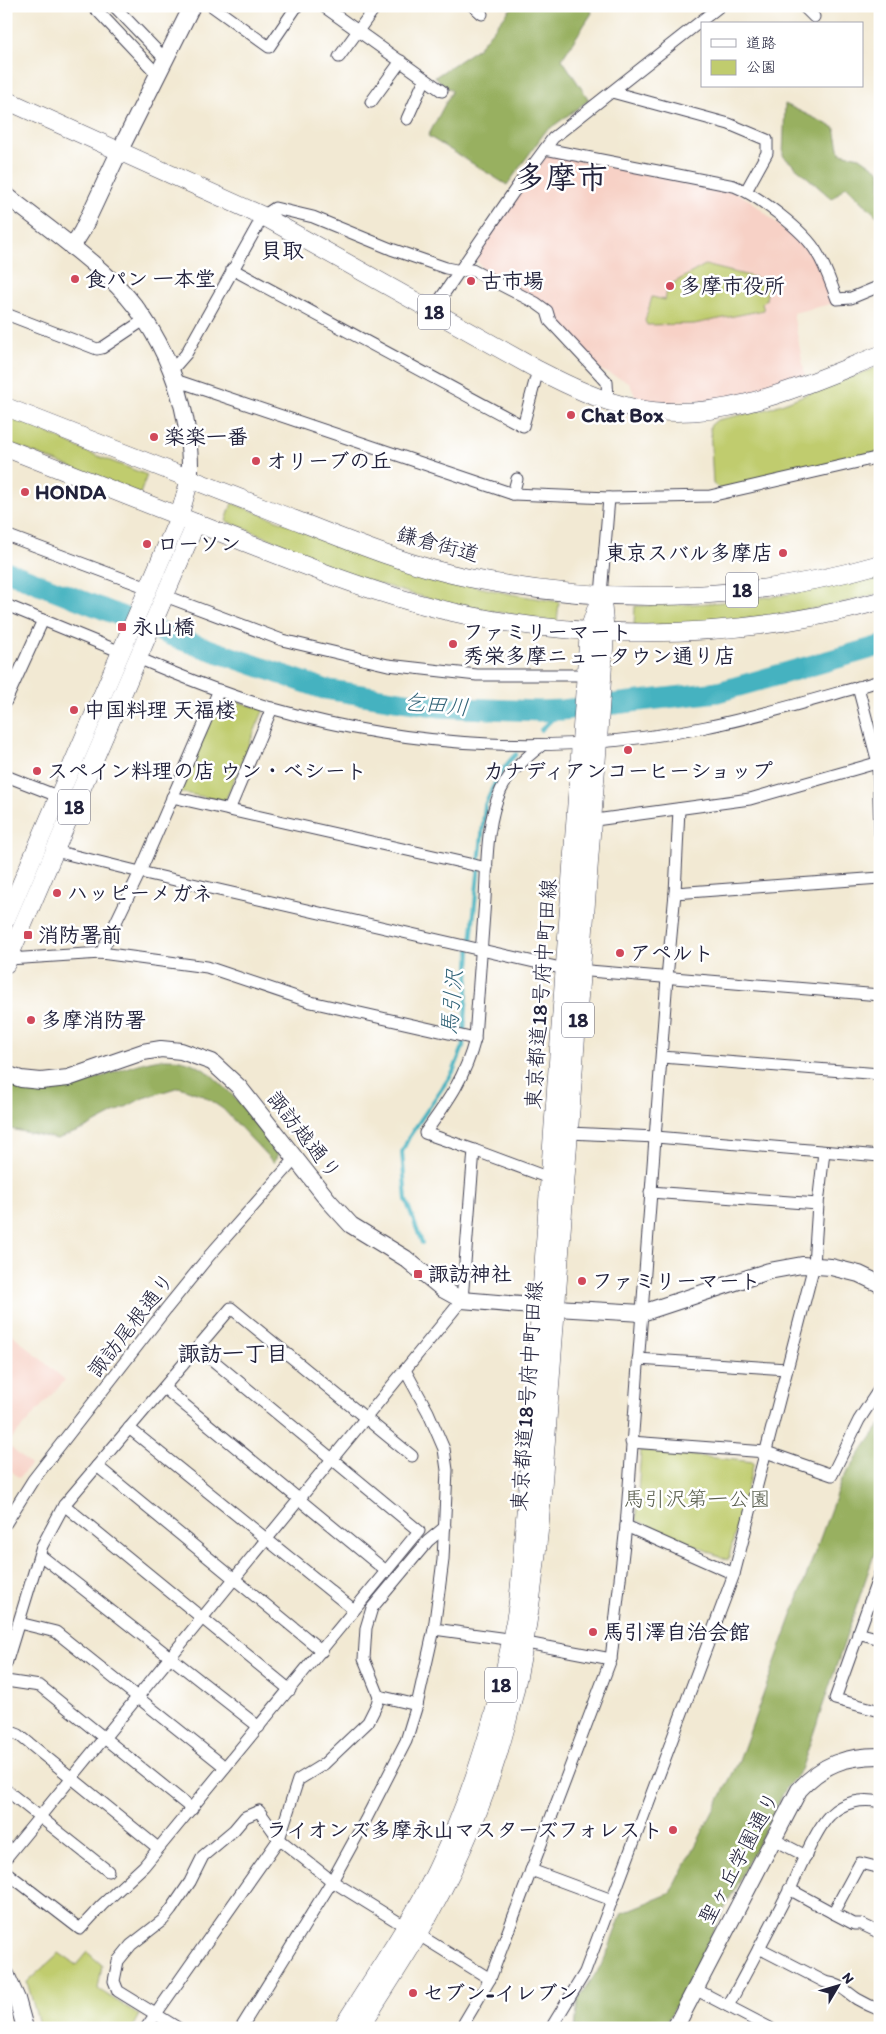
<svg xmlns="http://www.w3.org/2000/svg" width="886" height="2034" font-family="Itim,'Klee One',sans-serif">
	<rect width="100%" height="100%" fill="#fff"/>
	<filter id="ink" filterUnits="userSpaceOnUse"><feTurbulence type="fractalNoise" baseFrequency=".02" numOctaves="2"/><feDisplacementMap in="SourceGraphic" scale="10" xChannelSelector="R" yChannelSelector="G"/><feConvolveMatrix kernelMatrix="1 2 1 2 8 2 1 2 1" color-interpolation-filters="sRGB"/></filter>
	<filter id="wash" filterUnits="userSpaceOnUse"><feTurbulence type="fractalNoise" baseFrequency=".0096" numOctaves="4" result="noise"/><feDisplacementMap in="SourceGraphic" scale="20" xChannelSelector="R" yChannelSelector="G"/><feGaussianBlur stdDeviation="1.12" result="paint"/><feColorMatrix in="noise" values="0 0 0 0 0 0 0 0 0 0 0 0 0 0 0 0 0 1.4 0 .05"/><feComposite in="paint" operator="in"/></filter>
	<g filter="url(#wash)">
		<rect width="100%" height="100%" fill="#f2e9d3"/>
		<!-- built -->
		<g fill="#f7d1c6">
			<polygon points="553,155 735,192 751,201 799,242 812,255 835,303 793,313 805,375 742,398 659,403 637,400 629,382 601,370 556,320 557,311 483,269 475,258 544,158"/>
			<polygon points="6,1329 65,1380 7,1444 30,1465 19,1478 6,1466"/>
		</g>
		<!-- green -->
		<g fill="#c0cc6e" stroke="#717754">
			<polygon points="705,265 761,279 768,287 766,300 762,304 764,310 694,324 647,325 645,321 652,297 665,300 668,286"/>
			<polygon points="880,366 880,452 721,490 713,484 710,426 717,420 768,409"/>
			<polygon points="6,415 37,427 85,451 147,475 140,494 6,442"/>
			<polygon points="232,503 425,576 511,594 559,602 557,622 456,605 408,593 333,569 288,546 226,521"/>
			<path d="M880 573V593C800 616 717 624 634 625L635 606C696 605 757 601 817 589 838 585 859 578 880 573Z"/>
			<polygon points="222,698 264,709 225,801 178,792"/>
			<polygon points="641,1450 754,1462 728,1560 636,1520"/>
			<polygon points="87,1952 102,1965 98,1989 139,2015 132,2028 40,2028 27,1982 59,1953 76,1965"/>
		</g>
		<!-- forest -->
		<g fill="#98b061" stroke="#5d694e">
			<polygon points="513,6 590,6 592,13 562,59 589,100 545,132 507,185 428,136 452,91 435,77 477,49"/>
			<polygon points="785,104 835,128 840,153 860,157 880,171 880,219 846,186 832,199 783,156"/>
			<path d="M160 1059C171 1059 181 1059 191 1063 222 1074 257 1126 278 1153L274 1163 223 1109 202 1095 179 1087 143 1098 84 1129 57 1139 6 1128V1084C65 1105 105 1068 160 1059Z"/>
			<polygon points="880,1425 880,1537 801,1770 786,1788 664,2028 575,2028 578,2000 604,1961 622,1913 671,1893 739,1761 841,1481"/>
		</g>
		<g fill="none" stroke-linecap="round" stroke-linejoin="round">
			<!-- stream -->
			<g stroke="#44b2c0" stroke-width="4">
				<polyline points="541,730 562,710"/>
				<path d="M422 1243 406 1200 402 1152 409 1137 453 1072 463 1047 470 952 485 805C493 785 501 769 516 754"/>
			</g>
			<!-- river -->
			<polyline stroke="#44b2c0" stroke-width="21" points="6,571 182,640 324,689 439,707 539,711 562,710 718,692 880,646"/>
		</g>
	</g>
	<g filter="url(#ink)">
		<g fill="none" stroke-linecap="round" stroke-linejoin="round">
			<defs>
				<g id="street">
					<polyline points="93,6 158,75"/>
					<polyline points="114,6 166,60"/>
					<polyline points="212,6 269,47 297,6"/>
					<polyline points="323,6 442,91"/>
					<polyline points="473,6 482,14"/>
					<polyline points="803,6 814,17"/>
					<polyline points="339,57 376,6"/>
					<polyline points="612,92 729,124 767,140 767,153 746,191"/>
					<polyline points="371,102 401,61"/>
					<polyline points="407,119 425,79"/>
					<path d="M545 149 734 186C757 195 805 231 817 253 826 267 831 284 837 299L851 298 880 286"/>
					<polyline points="232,269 523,426 538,370"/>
					<polyline points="432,311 519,184 553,138 720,6"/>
					<polyline points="6,314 97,349 102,348 144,320"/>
					<polyline points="172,370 186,354 263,216 275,208 313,217 391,249 446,268 461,271 472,270 536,303 547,311 550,321 607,382 608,401"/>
					<polyline points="175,380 513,494 609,498 710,496 880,457"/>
					<polyline points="513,494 517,479"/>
					<polyline points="6,535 148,588"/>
					<polyline points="601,595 609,498"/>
					<polyline points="165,596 282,640 388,665 477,675 591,675"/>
					<polyline points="6,605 121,652"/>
					<path d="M138 658C182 677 228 695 274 709 414 749 563 756 706 727 765 715 822 697 880 681"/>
					<polyline points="858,687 878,763 880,834"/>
					<polyline points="6,701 43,620"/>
					<polyline points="6,776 65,799"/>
					<polyline points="172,797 487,868"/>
					<polyline points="229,810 272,708"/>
					<polyline points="588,821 750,799 880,762"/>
					<polyline points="55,851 140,872 565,969 880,995"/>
					<polyline points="675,893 880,878"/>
					<polyline points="101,953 140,872 219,690"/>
					<polyline points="9,959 101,953 207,967 311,1002 475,1039"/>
					<polyline points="662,1057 880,1074"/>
					<polyline points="569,1133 656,1137 880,1156"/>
					<polyline points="474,1150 549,1178"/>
					<polyline points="650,1192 818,1204"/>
					<polyline points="638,1359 787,1369"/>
					<polyline points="164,1388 386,1571"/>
					<polyline points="129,1428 354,1610"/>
					<polyline points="631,1442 766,1452 832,1475 859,1420 880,1388"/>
					<polyline points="97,1466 322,1651"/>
					<polyline points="64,1505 290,1690"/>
					<polyline points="6,1523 33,1480 166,1309 209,1256 296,1158"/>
					<polyline points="626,1526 734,1574"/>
					<polyline points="40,1555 259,1727"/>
					<polyline points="880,1573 835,1699 880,1711"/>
					<polyline points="19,1623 56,1632 225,1767"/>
					<polyline points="434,1629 500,1638 611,1659"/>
					<polyline points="858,1633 880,1639"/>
					<polyline points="6,1664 42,1546 64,1505 231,1308 412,1456"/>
					<polyline points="6,1681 40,1686 192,1809"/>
					<polyline points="379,1696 417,1705"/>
					<polyline points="6,1730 19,1735 158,1848"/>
					<polyline points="6,1790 108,1871"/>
					<polyline points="773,1839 806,1856"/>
					<path d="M6 1858 462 1300 474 1150 425 1133C448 1101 465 1078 475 1039 478 992 482 945 485 899 487 864 486 822 501 790 510 771 526 757 542 745"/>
					<polyline points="531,1870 612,1900"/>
					<polyline points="6,1872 80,1929 102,1905 144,1866 419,1531 198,1348"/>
					<polyline points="789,1889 833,1913 854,1924 861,1924 880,1933"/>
					<polyline points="833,1913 860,1863 880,1868"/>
					<path d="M759 1948 825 1982C841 1984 845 1991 857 1999 864 2003 872 2007 880 2010"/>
					<polyline points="695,1989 770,2028"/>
					<path d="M728 2006C750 1966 771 1925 792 1885 800 1867 817 1827 830 1815 843 1802 862 1798 880 1802"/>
					<polyline points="146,2028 279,1839 298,1780 324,1764 368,1722 377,1704 379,1696 364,1659 366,1628 372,1608 428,1541 445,1527"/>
					<polyline points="178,2028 118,1991 114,1981 118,1961 131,1945 163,1920 171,1910 190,1882 203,1856 234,1830 245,1817 259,1811 279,1839 332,1881 490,1979"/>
					<polyline points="241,2028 332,1881 365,1821 406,1741 417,1705 434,1629 443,1560 447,1470 444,1449 428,1412 405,1370"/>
					<polyline points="461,2028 490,1979 611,1659 626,1526 667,978 675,893 679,809"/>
					<polyline points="551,2028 585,1972 734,1574 814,1265 818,1204 824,1152"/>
				</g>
				<g id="secondary">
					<path d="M6 195C40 222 76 247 108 277 164 328 192 405 190 479"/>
					<polyline points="72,247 82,231 119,152 192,6"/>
					<polyline points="6,1074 21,1079 41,1081 68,1078 143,1052 161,1049 181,1051 212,1062 239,1087 329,1201 351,1225 405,1258 444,1290 462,1300 556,1308 642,1313 769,1271 802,1265 831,1267 859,1274 880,1284"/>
					<polyline points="6,1974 17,1999 25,2028"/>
					<path d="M675 2028 799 1790C823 1764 845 1756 880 1756"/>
				</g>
				<g id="primary">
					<path d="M6 100 263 216 538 370C569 386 600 401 634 408 721 425 801 386 880 355"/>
					<path d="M6 407C94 442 182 476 270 510 335 535 400 564 469 578 604 605 746 603 880 564"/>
					<path d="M6 448C84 479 162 510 239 540 298 563 355 586 416 603 561 643 734 642 880 601"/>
					<polyline points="6,919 179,517 190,479"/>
					<polyline points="6,964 196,523"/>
					<path d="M342 2028C374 1976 411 1924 437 1869 475 1790 499 1706 515 1621 522 1585 522 1545 526 1508L589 630 601 595"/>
					<path d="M360 2028C379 1997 400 1966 418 1935 456 1869 488 1796 507 1722 525 1655 533 1590 540 1521L598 741 605 633 602 601"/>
				</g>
			</defs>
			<!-- street casing -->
			<use href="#street" stroke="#414052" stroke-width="13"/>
			<!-- secondary casing -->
			<use href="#secondary" stroke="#414052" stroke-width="18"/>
			<!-- primary casing -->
			<use href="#primary" stroke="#414052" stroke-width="19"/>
			<!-- street -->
			<use href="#street" stroke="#fff" stroke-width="11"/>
			<!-- secondary -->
			<use href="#secondary" stroke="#fff" stroke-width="16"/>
			<!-- primary -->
			<use href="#primary" stroke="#fff" stroke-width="18"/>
		</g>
	</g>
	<!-- markers -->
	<g fill="#d1495b" stroke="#fff" stroke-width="2">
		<circle cx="75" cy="279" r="5"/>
		<circle cx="471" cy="281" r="5"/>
		<circle cx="670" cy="286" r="5"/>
		<circle cx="571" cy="415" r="5"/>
		<circle cx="154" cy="437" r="5"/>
		<circle cx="256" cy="461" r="5"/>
		<circle cx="25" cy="492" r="5"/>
		<circle cx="147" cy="544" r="5"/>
		<circle cx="783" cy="553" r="5"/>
		<rect x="117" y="622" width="10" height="10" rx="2.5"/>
		<circle cx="453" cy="644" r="5"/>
		<circle cx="74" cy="710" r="5"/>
		<circle cx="628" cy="750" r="5"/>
		<circle cx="37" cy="771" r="5"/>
		<circle cx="57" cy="893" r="5"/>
		<rect x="23" y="930" width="10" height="10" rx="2.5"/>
		<circle cx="620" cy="953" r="5"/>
		<circle cx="31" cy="1020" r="5"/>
		<rect x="413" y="1269" width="10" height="10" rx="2.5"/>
		<circle cx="582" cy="1281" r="5"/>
		<circle cx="593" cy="1632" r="5"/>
		<circle cx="673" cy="1830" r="5"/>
		<circle cx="413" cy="1993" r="5"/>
	</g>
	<g text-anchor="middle" stroke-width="5" stroke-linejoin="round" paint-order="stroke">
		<!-- shield labels -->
		<g fill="#fff" stroke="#646476" stroke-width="1">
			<rect x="418" y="294.5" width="32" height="35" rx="4"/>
			<rect x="726" y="572.5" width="32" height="35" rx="4"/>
			<rect x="58" y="789.5" width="32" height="35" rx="4"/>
			<rect x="562" y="1002.5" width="32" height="35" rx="4"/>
			<rect x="485" y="1667.5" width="32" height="35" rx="4"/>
		</g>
		<g font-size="20" font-weight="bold" fill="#22223b">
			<text x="434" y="319">18</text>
			<text x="742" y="597">18</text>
			<text x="74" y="814">18</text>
			<text x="578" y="1027">18</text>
			<text x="501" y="1692">18</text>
		</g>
		<!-- poi labels -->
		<g font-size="21" font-weight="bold" fill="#22223b" stroke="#fff" text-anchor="start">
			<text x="85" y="286">食パン 一本堂</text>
			<text x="481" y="288">古市場</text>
			<text x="680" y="293">多摩市役所</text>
			<text x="581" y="422">Chat Box</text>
			<text x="164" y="444">楽楽一番</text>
			<text x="266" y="468">オリーブの丘</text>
			<text x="35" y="499">HONDA</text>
			<text x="157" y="551">ローソン</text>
			<text x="773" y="560" text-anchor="end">東京スバル多摩店</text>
			<text x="132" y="634">永山橋</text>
			<text x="463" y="639">ファミリーマート<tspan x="463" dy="24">秀栄多摩ニュータウン通り店</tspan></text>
			<text x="84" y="717">中国料理 天福楼</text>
			<text x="47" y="778">スペイン料理の店 ウン・ベシート</text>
			<text x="628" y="778" text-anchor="middle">カナディアンコーヒーショップ</text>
			<text x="67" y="900">ハッピーメガネ</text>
			<text x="38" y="942">消防署前</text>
			<text x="630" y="960">アペルト</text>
			<text x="41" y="1027">多摩消防署</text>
			<text x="428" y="1281">諏訪神社</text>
			<text x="592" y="1288">ファミリーマート</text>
			<text x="603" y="1639">馬引澤自治会館</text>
			<text x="663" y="1837" text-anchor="end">ライオンズ多摩永山マスターズフォレスト</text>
			<text x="423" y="2000">セブン-イレブン</text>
		</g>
		<!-- street labels -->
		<g font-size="21" fill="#22223b" stroke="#fff">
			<text transform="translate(438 544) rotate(15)" y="7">鎌倉街道</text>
			<text transform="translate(541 994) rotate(-86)" y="7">東京都道18号府中町田線</text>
			<text transform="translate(304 1135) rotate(52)" y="7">諏訪越通り</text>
			<text transform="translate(131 1325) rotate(-52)" y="7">諏訪尾根通り</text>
			<text transform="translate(527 1396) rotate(-86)" y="7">東京都道18号府中町田線</text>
			<text transform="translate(739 1858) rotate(-62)" y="7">聖ヶ丘学園通り</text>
		</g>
		<!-- park labels -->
		<g font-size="21" fill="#595e4d" stroke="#fff">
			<text x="697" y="1506">馬引沢第一公園</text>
		</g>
		<!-- neighbourhood labels -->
		<g font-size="22" font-weight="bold" fill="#22223b" stroke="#fff">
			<text x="282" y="258">貝取</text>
			<text x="233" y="1361">諏訪一丁目</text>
		</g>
		<!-- water labels -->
		<g font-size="22" font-style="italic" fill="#316377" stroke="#fff">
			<text transform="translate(436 704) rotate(5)" y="8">乞田川</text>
			<text transform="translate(451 1002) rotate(-85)" y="8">馬引沢</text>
		</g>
		<!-- town labels -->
		<g font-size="31" font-weight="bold" fill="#22223b" stroke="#fff">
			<text x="561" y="188">多摩市</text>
		</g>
	</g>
	<!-- margin -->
	<rect width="886" height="2034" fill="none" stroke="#fff" stroke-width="25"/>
	<!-- legend -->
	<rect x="701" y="22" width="162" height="65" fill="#ffffff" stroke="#a7a7b1"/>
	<rect x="711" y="39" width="25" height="8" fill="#ffffff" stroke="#a7a7b1"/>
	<text x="746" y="48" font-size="15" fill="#22223b">道路</text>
	<rect x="711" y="60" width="25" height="15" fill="#c0cc6e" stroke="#a7a7b1"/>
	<text x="746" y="72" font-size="15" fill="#22223b">公園</text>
	<!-- north arrow -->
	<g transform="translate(838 1986) rotate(52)" stroke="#ffffff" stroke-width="4" paint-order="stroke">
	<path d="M0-4L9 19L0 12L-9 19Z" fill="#22223b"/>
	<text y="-8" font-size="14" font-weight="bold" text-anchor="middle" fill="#22223b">N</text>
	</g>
</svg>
